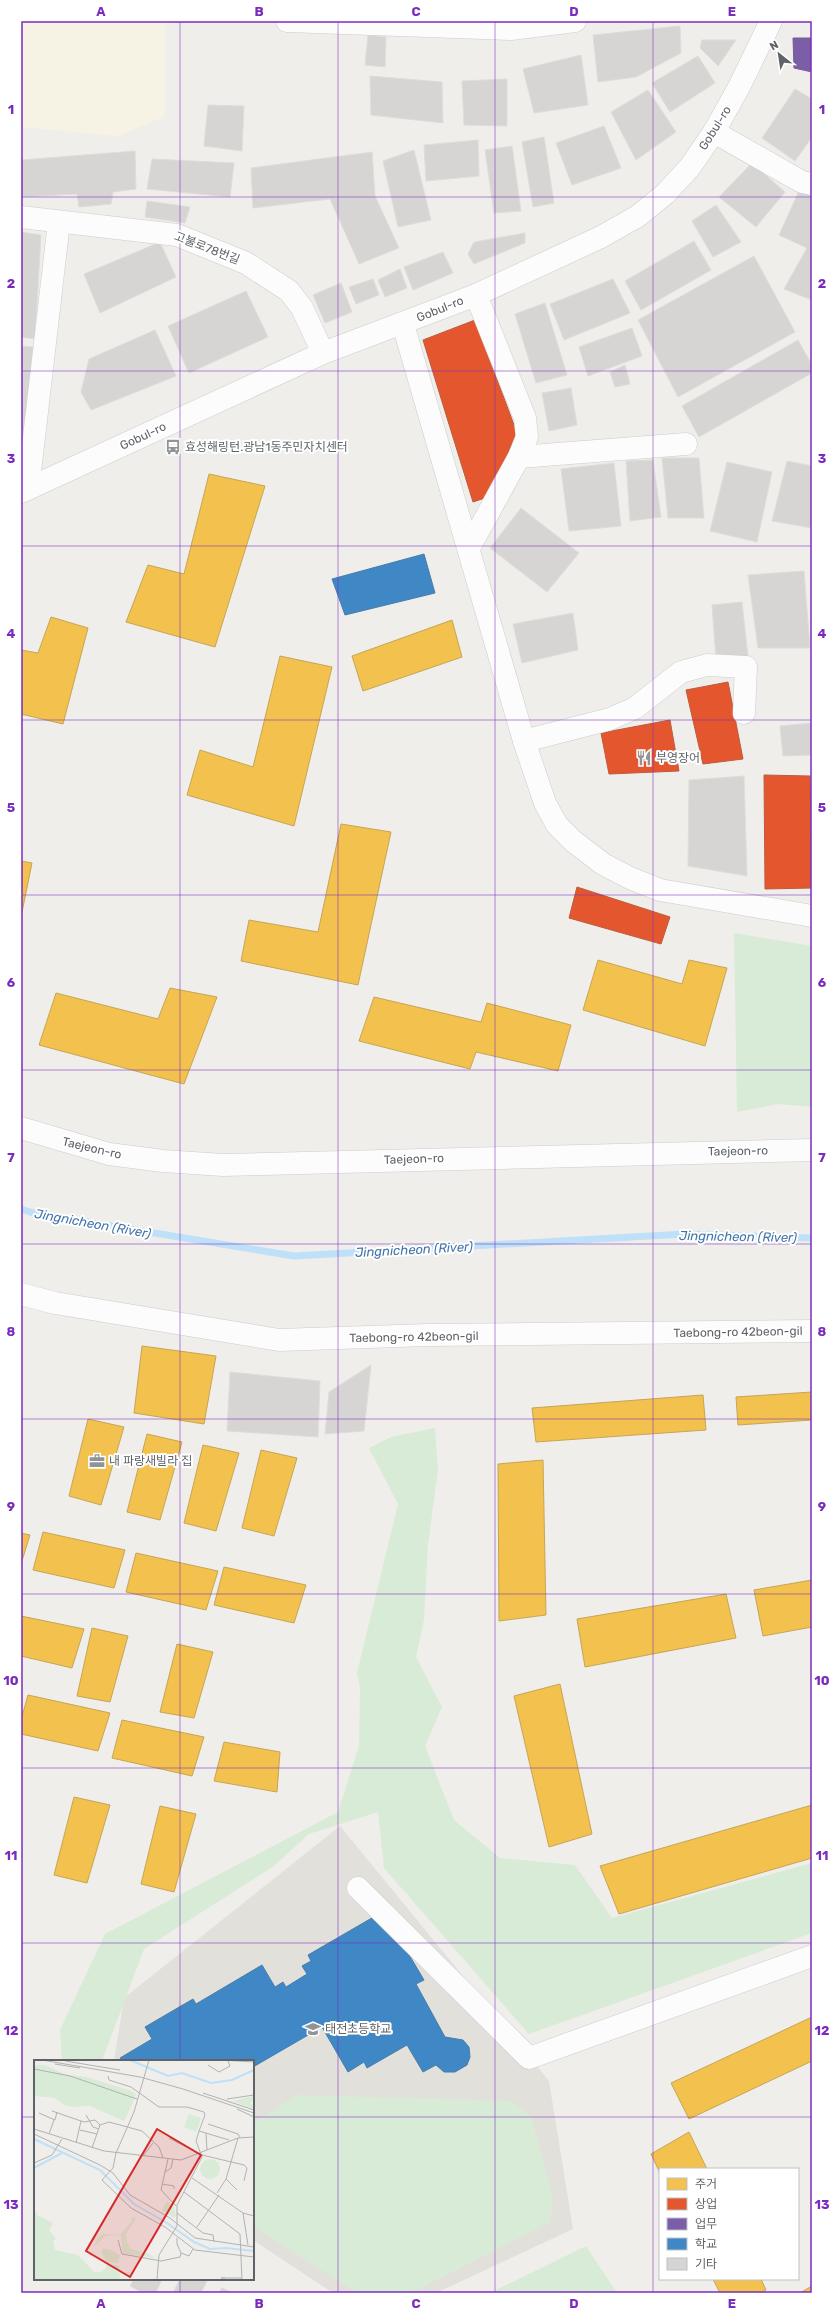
<svg xmlns="http://www.w3.org/2000/svg" width="833" height="2314" font-family="Rubik,'Noto Sans KR',sans-serif">
	<rect width="100%" height="100%" fill="#efeeea"/>
	<!-- commercial -->
	<polygon fill="#f7f3e4" points="21,21 165,21 165,116 119,136 21,127"/>
	<!-- education -->
	<polygon fill="#e2e0da" points="340,1826 549,2081 573,2229 436,2293 333,2293 253,2240 253,2061 114,2061 124,1998"/>
	<!-- green -->
	<g fill="#d8ebd6">
		<polygon points="734,933 812,946 812,1107 778,1104 737,1112"/>
		<polygon points="435,1428 438,1470 428,1544 424,1620 416,1657 442,1707 425,1746 454,1820 500,1858 575,1865 612,1918 812,1863 812,1933 529,2034 384,1868 378,1812 309,1834 274,1866 144,1949 102,2061 62,2061 60,2030 105,1934 338,1812 359,1746 360,1689 357,1673 398,1504 369,1448 391,1437"/>
		<polygon points="297,2095 511,2101 531,2116 553,2199 550,2222 411,2293 357,2293 253,2226 253,2124"/>
		<polygon points="586,2246 617,2293 490,2293"/>
	</g>
	<!-- homes -->
	<g fill="#f2c14e" stroke="#c6a556">
		<polygon points="209,474 265,486 215,647 126,622 148,565 184,574"/>
		<polygon points="51,617 88,628 63,724 21,714 21,650 38,653"/>
		<polygon points="452,620 462,657 363,691 352,656"/>
		<polygon points="280,656 332,667 294,826 187,795 200,750 253,767"/>
		<polygon points="341,824 391,832 358,985 241,961 249,920 318,932"/>
		<polygon points="21,861 32,863 21,917"/>
		<polygon points="598,960 682,984 689,960 727,968 705,1046 583,1010"/>
		<polygon points="170,988 217,997 184,1084 39,1045 56,993 158,1019"/>
		<polygon points="374,997 481,1022 487,1003 571,1025 558,1071 476,1052 470,1069 359,1041"/>
		<polygon points="142,1346 216,1356 204,1424 134,1413"/>
		<polygon points="812,1392 812,1420 738,1425 736,1397"/>
		<polygon points="703,1395 706,1430 536,1442 532,1408"/>
		<polygon points="88,1419 124,1427 101,1505 69,1496"/>
		<polygon points="147,1434 182,1442 160,1520 127,1512"/>
		<polygon points="203,1445 239,1453 216,1531 184,1523"/>
		<polygon points="261,1450 297,1458 274,1536 242,1528"/>
		<polygon points="543,1460 546,1615 499,1621 498,1464"/>
		<polygon points="43,1532 125,1550 114,1588 33,1570"/>
		<polygon points="21,1533 30,1535 21,1564"/>
		<polygon points="136,1553 218,1571 206,1610 126,1592"/>
		<polygon points="224,1567 306,1585 294,1623 214,1605"/>
		<polygon points="812,1580 812,1627 763,1636 754,1590"/>
		<polygon points="726,1594 736,1638 585,1667 577,1619"/>
		<polygon points="21,1616 84,1629 72,1668 21,1656"/>
		<polygon points="92,1628 128,1636 110,1702 77,1696"/>
		<polygon points="177,1644 213,1652 194,1718 160,1712"/>
		<polygon points="560,1684 592,1834 549,1847 514,1696"/>
		<polygon points="28,1695 110,1713 98,1751 21,1734 21,1720"/>
		<polygon points="122,1720 204,1737 192,1776 112,1758"/>
		<polygon points="224,1742 280,1752 277,1792 214,1781"/>
		<polygon points="74,1797 110,1805 87,1883 54,1875"/>
		<polygon points="812,1805 812,1858 619,1914 600,1866"/>
		<polygon points="160,1806 196,1814 174,1892 141,1884"/>
		<polygon points="812,2017 812,2061 689,2119 671,2083"/>
		<polygon points="689,2132 707,2169 660,2169 660,2173 651,2154"/>
		<polygon points="713,2279 761,2279 766,2290 760,2293 720,2293"/>
		<polygon points="812,2286 812,2293 800,2293"/>
	</g>
	<!-- shops -->
	<g fill="#e4572e" stroke="#bc5b3f">
		<polygon points="475,320 517,433 488,497 473,502 423,340"/>
		<polygon points="728,682 743,759 703,764 686,690"/>
		<polygon points="670,720 679,771 609,774 601,733"/>
		<polygon points="764,775 810,776 812,888 765,889"/>
		<polygon points="577,887 670,917 661,944 569,918"/>
	</g>
	<!-- offices -->
	<polygon fill="#7b5ea7" stroke="#736094" points="793,38 812,38 812,72 794,68"/>
	<!-- schools -->
	<g fill="#3f88c5" stroke="#497da9">
		<polygon points="424,554 435,593 345,615 332,579"/>
		<polygon points="377,1915 392,1926 424,1980 416,1984 445,2037 463,2040 469,2047 470,2057 467,2065 455,2072 444,2072 436,2065 423,2072 407,2045 367,2068 364,2062 348,2072 322,2027 253,2067 253,2061 122,2061 120,2058 152,2039 145,2027 193,1999 196,2004 262,1965 275,1987 283,1982 286,1987 307,1974 302,1966 311,1961 308,1955"/>
	</g>
	<g fill="none" stroke-linecap="round" stroke-linejoin="round">
		<!-- stream -->
		<polyline stroke="#bfe0f9" stroke-width="7" points="21,1209 33,1213 294,1256 685,1234 812,1238"/>
	</g>
	<!-- building -->
	<g fill="#d6d5d3" stroke="#deddd9">
		<polygon points="680,26 681,53 636,77 598,82 593,35"/>
		<polygon points="368,35 386,37 385,67 365,65"/>
		<polygon points="702,40 736,40 718,66 700,48"/>
		<polygon points="581,55 588,105 534,113 523,69"/>
		<polygon points="698,56 715,83 670,112 652,83"/>
		<polygon points="370,76 442,82 443,123 371,115"/>
		<polygon points="507,79 507,126 464,125 462,81"/>
		<polygon points="795,89 812,99 812,137 795,161 762,138"/>
		<polygon points="648,90 676,132 636,160 611,112"/>
		<polygon points="208,105 244,106 242,151 204,146"/>
		<polygon points="604,126 621,168 572,185 556,143"/>
		<polygon points="544,137 554,203 533,207 522,142"/>
		<polygon points="478,140 479,176 426,181 424,145"/>
		<polygon points="512,146 521,211 494,213 485,150"/>
		<polygon points="414,150 431,220 398,227 383,161"/>
		<polygon points="135,151 136,189 113,192 111,204 79,207 77,194 21,197 21,160"/>
		<polygon points="372,152 375,196 399,248 359,264 330,199 253,208 251,168"/>
		<polygon points="152,159 234,163 230,197 147,189"/>
		<polygon points="752,163 785,192 756,227 719,197"/>
		<polygon points="799,191 812,195 812,300 784,289 807,248 779,235"/>
		<polygon points="147,201 190,207 185,223 145,217"/>
		<polygon points="716,205 741,242 713,257 692,221"/>
		<polygon points="21,232 41,235 35,339 21,337"/>
		<polygon points="525,233 525,243 474,264 468,254 474,242"/>
		<polygon points="694,241 711,270 641,310 625,281"/>
		<polygon points="160,242 176,277 100,313 84,274"/>
		<polygon points="443,252 453,273 413,290 404,267"/>
		<polygon points="754,256 795,332 678,397 638,320"/>
		<polygon points="400,269 407,288 385,297 378,280"/>
		<polygon points="373,279 379,295 356,304 349,287"/>
		<polygon points="613,279 630,313 564,340 550,304"/>
		<polygon points="341,283 352,312 325,323 313,295"/>
		<polygon points="246,291 268,337 189,373 168,326"/>
		<polygon points="545,303 567,375 536,383 515,314"/>
		<polygon points="632,328 642,356 588,376 579,347"/>
		<polygon points="155,330 176,376 91,410 81,392 89,359"/>
		<polygon points="798,340 812,365 812,373 699,437 682,406"/>
		<polygon points="21,346 33,347 24,453 21,453"/>
		<polygon points="625,365 630,384 615,387 610,372"/>
		<polygon points="571,388 577,425 549,431 542,393"/>
		<polygon points="662,458 699,458 704,518 668,518"/>
		<polygon points="653,460 661,517 630,521 626,461"/>
		<polygon points="787,461 812,466 812,528 772,521"/>
		<polygon points="727,462 772,472 757,542 710,531"/>
		<polygon points="614,463 621,526 569,531 561,469"/>
		<polygon points="521,508 579,553 547,592 490,548"/>
		<polygon points="804,571 810,648 758,648 748,575"/>
		<polygon points="742,602 748,657 716,660 712,605"/>
		<polygon points="573,613 578,650 522,663 513,624"/>
		<polygon points="812,723 812,755 783,756 780,726"/>
		<polygon points="744,776 747,876 688,866 689,780"/>
		<polygon points="371,1365 364,1431 325,1434 329,1392"/>
		<polygon points="230,1372 320,1381 318,1437 227,1431"/>
		<polygon points="134,2279 162,2279 156,2293 143,2293 130,2286"/>
		<polygon points="180,2279 208,2279 201,2293 173,2293"/>
		<polygon points="222,2288 233,2293 219,2293"/>
	</g>
	<g fill="none" stroke-linecap="round" stroke-linejoin="round">
		<defs>
			<g id="minor">
				<polyline points="287,21 511,29 575,21"/>
				<polyline points="714,132 802,182 812,184"/>
				<polyline points="21,217 177,235 246,263 289,291 302,308 323,353"/>
				<polyline points="403,324 524,741 545,803 557,825 573,841 603,864 630,878 660,890 812,916"/>
				<polyline points="519,457 686,444"/>
				<polyline points="28,489 59,222"/>
				<polyline points="21,492 323,353 476,295 601,237 638,216 665,194 690,167 714,132 739,87 771,21"/>
				<polyline points="469,548 519,457 527,437 525,418 476,295"/>
				<polyline points="524,741 610,719 635,708 681,672 707,665 746,667 744,713"/>
				<polyline points="21,1128 109,1154 163,1161 223,1165 812,1150"/>
				<polyline points="21,1294 55,1303 279,1340 428,1335 812,1331"/>
				<polyline points="358,1888 529,2058 812,1956"/>
			</g>
		</defs>
		<!-- minor casing -->
		<use href="#minor" stroke="#cbcccc" stroke-width="23"/>
		<!-- minor -->
		<use href="#minor" stroke="#fdfcfc" stroke-width="22"/>
	</g>
	<!-- grid -->
	<path fill="none" stroke="#7b2cbf" stroke-width="1" stroke-opacity="0.55" d="M180 21V2061M338 21V2293M495 21V2293M653 21V2293M21 197H812M21 371H812M21 546H812M21 720H812M21 895H812M21 1070H812M21 1244H812M21 1419H812M21 1594H812M21 1768H812M21 1943H812M21 2117H35M253 2117H812M180 2279V2293"/>
	<!-- icons -->
	<defs>
		<symbol id="bus-bare" viewBox="-9 -9 18 18"><path d="M-5-6H5V4H4V6H2V4H-2V6H-4V4H-5ZM-3.5-4V0h7V-4ZM-3.5 1.2v1.5H-2V1.2ZM2 1.2v1.5H3.5V1.2Z" fill="#919496" stroke="#fff" stroke-width="2.5" paint-order="stroke"/></symbol>
		<symbol id="restaurant-bare" viewBox="-9 -9 18 18"><path d="M-5-6h1v4h1v-4h1v4h1v-4h1v5L-1.5 .5V6h-2V.5L-5-1ZM5-6V6H3V1.5H1.5Q1.5-4 5-6Z" fill="#919496" stroke="#fff" stroke-width="2.5" paint-order="stroke"/></symbol>
		<symbol id="office-bare" viewBox="-9 -9 18 18"><path d="M-6-3h4V-5.5h4V-3h4V5H-6ZM-1-4.5V-3h2v-1.5ZM-6 0V1H6V0Z" fill="#919496" stroke="#fff" stroke-width="2.5" paint-order="stroke"/></symbol>
		<symbol id="school-bare" viewBox="-9 -9 18 18"><path d="M0-5L7-2L0 1L-7-2ZM-4 1L0 2.5L4 1V4Q0 6-4 4Z" fill="#919496" stroke="#fff" stroke-width="2.5" paint-order="stroke"/></symbol>
	</defs>
	<g fill-rule="evenodd">
		<use href="#bus-bare" x="162" y="436" width="22" height="22"/>
		<use href="#restaurant-bare" x="633" y="747" width="22" height="22"/>
		<use href="#office-bare" x="86" y="1450" width="22" height="22"/>
		<use href="#school-bare" x="302" y="2018" width="22" height="22"/>
	</g>
	<g text-anchor="middle" stroke-width="4" stroke-linejoin="round" paint-order="stroke">
		<!-- street labels -->
		<g font-size="12" fill="#5f6368" stroke="#fff">
			<text transform="translate(715 128) rotate(-58)" y="4">Gobul-ro</text>
			<text transform="translate(207 248) rotate(21)" y="4">고불로78번길</text>
			<text transform="translate(440 309) rotate(-22)" y="4">Gobul-ro</text>
			<text transform="translate(143 436) rotate(-25)" y="4">Gobul-ro</text>
			<text transform="translate(92 1148) rotate(13)" y="4">Taejeon-ro</text>
			<text transform="translate(738 1151) rotate(-1)" y="4">Taejeon-ro</text>
			<text transform="translate(414 1159) rotate(-2)" y="4">Taejeon-ro</text>
			<text transform="translate(738 1332) rotate(-1)" y="4">Taebong-ro 42beon-gil</text>
			<text transform="translate(414 1337) rotate(-1)" y="4">Taebong-ro 42beon-gil</text>
		</g>
		<!-- poi labels -->
		<g font-size="12" fill="#5f6368" stroke="#fff" text-anchor="start">
			<text x="185" y="451">효성해링턴.광남1동주민자치센터</text>
			<text x="656" y="762">부영장어</text>
			<text x="109" y="1465">내 파랑새빌라 집</text>
			<text x="325" y="2033">태전초등학교</text>
		</g>
		<!-- water labels -->
		<g font-size="13" font-style="italic" fill="#4174aa" stroke="#fff">
			<text transform="translate(93 1223) rotate(10)" y="5">Jingnicheon (River)</text>
			<text transform="translate(738 1236) rotate(1)" y="5">Jingnicheon (River)</text>
			<text transform="translate(414 1249) rotate(-3)" y="5">Jingnicheon (River)</text>
		</g>
	</g>
	<!-- overview -->
	<g transform="translate(34 2060)">
		<rect width="220" height="220" fill="#efeeea"/>
		<path d="M0 5H11L30 14 52 17 95 30 102 34 97 47 90 61 56 46 39 47 30 45 21 38 0 36ZM220 36 216 44 220 45V49L199 41ZM155 54 167 58 162 72 150 67ZM166 109a10 10 0 1 1 20 0a10 10 0 1 1-20 0ZM133 141 140 147 142 156 140 158 128 150ZM0 148 3 155 19 163 15 170 22 179 19 180 21 190 44 195 60 212H67L72 208V205H85L86 220H0ZM98 157 102 158 92 174 93 182 97 189 115 194 121 198 89 193 87 176 83 175 71 176 60 187 64 178 69 174 86 175 98 161ZM69 189H75L86 195 84 203 73 202 67 192Z" fill="#d8ebd6"/>
		<path fill="none" stroke="#bfe0f9" stroke-width="2" d="M96 0 134 16 148 13 177 23 198 20 220 10M0 79 66 110 100 144 133 163 160 182 176 189 192 188 220 191M0 108 28 93"/>
		<path fill="none" stroke="#b1b2b2" stroke-width="1" d="M8 0 106 17 149 29 220 53M115 0 100 52 82 93 79 108 68 120 97 148 131 167 161 190 220 197M187 0 220 2M31 1 86 10M21 4 46 8M174 5 185 12 196 6 194 1M0 9 36 16 103 39M74 16 75 20 97 27 125 47H153L170 52 171 55 165 71 195 80M169 33 220 50M193 39 220 35M203 49 220 57M18 51 50 62 61 60 66 65 75 62 108 71 125 87 129 98M5 53 21 60 23 52M52 55 59 67 65 69M174 64 204 74 206 77M0 69 70 91 147 100 204 78 220 77M46 70 63 74M172 73 173 90M0 74 66 105 79 113 96 135 136 158 161 178 220 187M15 74 20 60M135 78 164 93M42 83 47 61M58 88 66 65M168 95 210 105 213 108 210 121M109 96 119 83M134 99 127 130 142 146M0 103 18 95 28 79M131 112 137 108 139 99M158 118 209 153 220 156M192 119 204 78M128 124 140 126V129M150 132 206 174 208 220M183 133 192 119 203 130M143 153 169 173 179 175 180 182M209 153 214 185M163 167 185 135M143 178V184L147 193 155 196 159 189M84 180 88 194 127 201 146 197 147 193M191 218H187H208M123 220 125 195 143 166V145L168 97 162 81 165 71"/>
		<path fill="#d62828" fill-opacity="0.15" stroke="#d62828" stroke-width="2" d="M123 69 167 95 96 217 52 191Z"/>
		<rect width="220" height="220" fill="none" stroke="#5f6368" stroke-width="2"/>
	</g>
	<!-- border -->
	<rect width="833" height="2314" fill="none" stroke="#ffffff" stroke-width="44"/>
	<!-- legend -->
	<rect x="659" y="2168" width="140" height="112" fill="#ffffff" stroke="#bfc1c3"/>
	<rect x="667" y="2178" width="20" height="12" fill="#f2c14e" stroke="#bfc1c3"/>
	<text x="695" y="2188" font-size="12" fill="#5f6368">주거</text>
	<rect x="667" y="2198" width="20" height="12" fill="#e4572e" stroke="#bfc1c3"/>
	<text x="695" y="2208" font-size="12" fill="#5f6368">상업</text>
	<rect x="667" y="2218" width="20" height="12" fill="#7b5ea7" stroke="#bfc1c3"/>
	<text x="695" y="2228" font-size="12" fill="#5f6368">업무</text>
	<rect x="667" y="2238" width="20" height="12" fill="#3f88c5" stroke="#bfc1c3"/>
	<text x="695" y="2248" font-size="12" fill="#5f6368">학교</text>
	<rect x="667" y="2258" width="20" height="12" fill="#d6d5d3" stroke="#bfc1c3"/>
	<text x="695" y="2268" font-size="12" fill="#5f6368">기타</text>
	<!-- north arrow -->
	<g transform="translate(779 54) rotate(330)" stroke="#ffffff" stroke-width="3" paint-order="stroke">
	<path d="M0-3L7 15L0 10L-7 15Z" fill="#5f6368"/>
	<text y="-6" font-size="11" font-weight="bold" text-anchor="middle" fill="#5f6368">N</text>
	</g>
	<rect x="22" y="22" width="789" height="2270" fill="none" stroke="#7b2cbf" stroke-width="1.5"/>
	<g font-size="13" text-anchor="middle" font-weight="bold" fill="#7b2cbf">
		<text x="101" y="16">A</text>
		<text x="259" y="16">B</text>
		<text x="416" y="16">C</text>
		<text x="574" y="16">D</text>
		<text x="732" y="16">E</text>
		<text x="11" y="114">1</text>
		<text x="822" y="114">1</text>
		<text x="11" y="288">2</text>
		<text x="822" y="288">2</text>
		<text x="11" y="463">3</text>
		<text x="822" y="463">3</text>
		<text x="11" y="638">4</text>
		<text x="822" y="638">4</text>
		<text x="11" y="812">5</text>
		<text x="822" y="812">5</text>
		<text x="11" y="987">6</text>
		<text x="822" y="987">6</text>
		<text x="11" y="1162">7</text>
		<text x="822" y="1162">7</text>
		<text x="11" y="1336">8</text>
		<text x="822" y="1336">8</text>
		<text x="11" y="1511">9</text>
		<text x="822" y="1511">9</text>
		<text x="11" y="1685">10</text>
		<text x="822" y="1685">10</text>
		<text x="11" y="1860">11</text>
		<text x="822" y="1860">11</text>
		<text x="11" y="2035">12</text>
		<text x="822" y="2035">12</text>
		<text x="11" y="2209">13</text>
		<text x="822" y="2209">13</text>
		<text x="101" y="2308">A</text>
		<text x="259" y="2308">B</text>
		<text x="416" y="2308">C</text>
		<text x="574" y="2308">D</text>
		<text x="732" y="2308">E</text>
	</g>
</svg>
